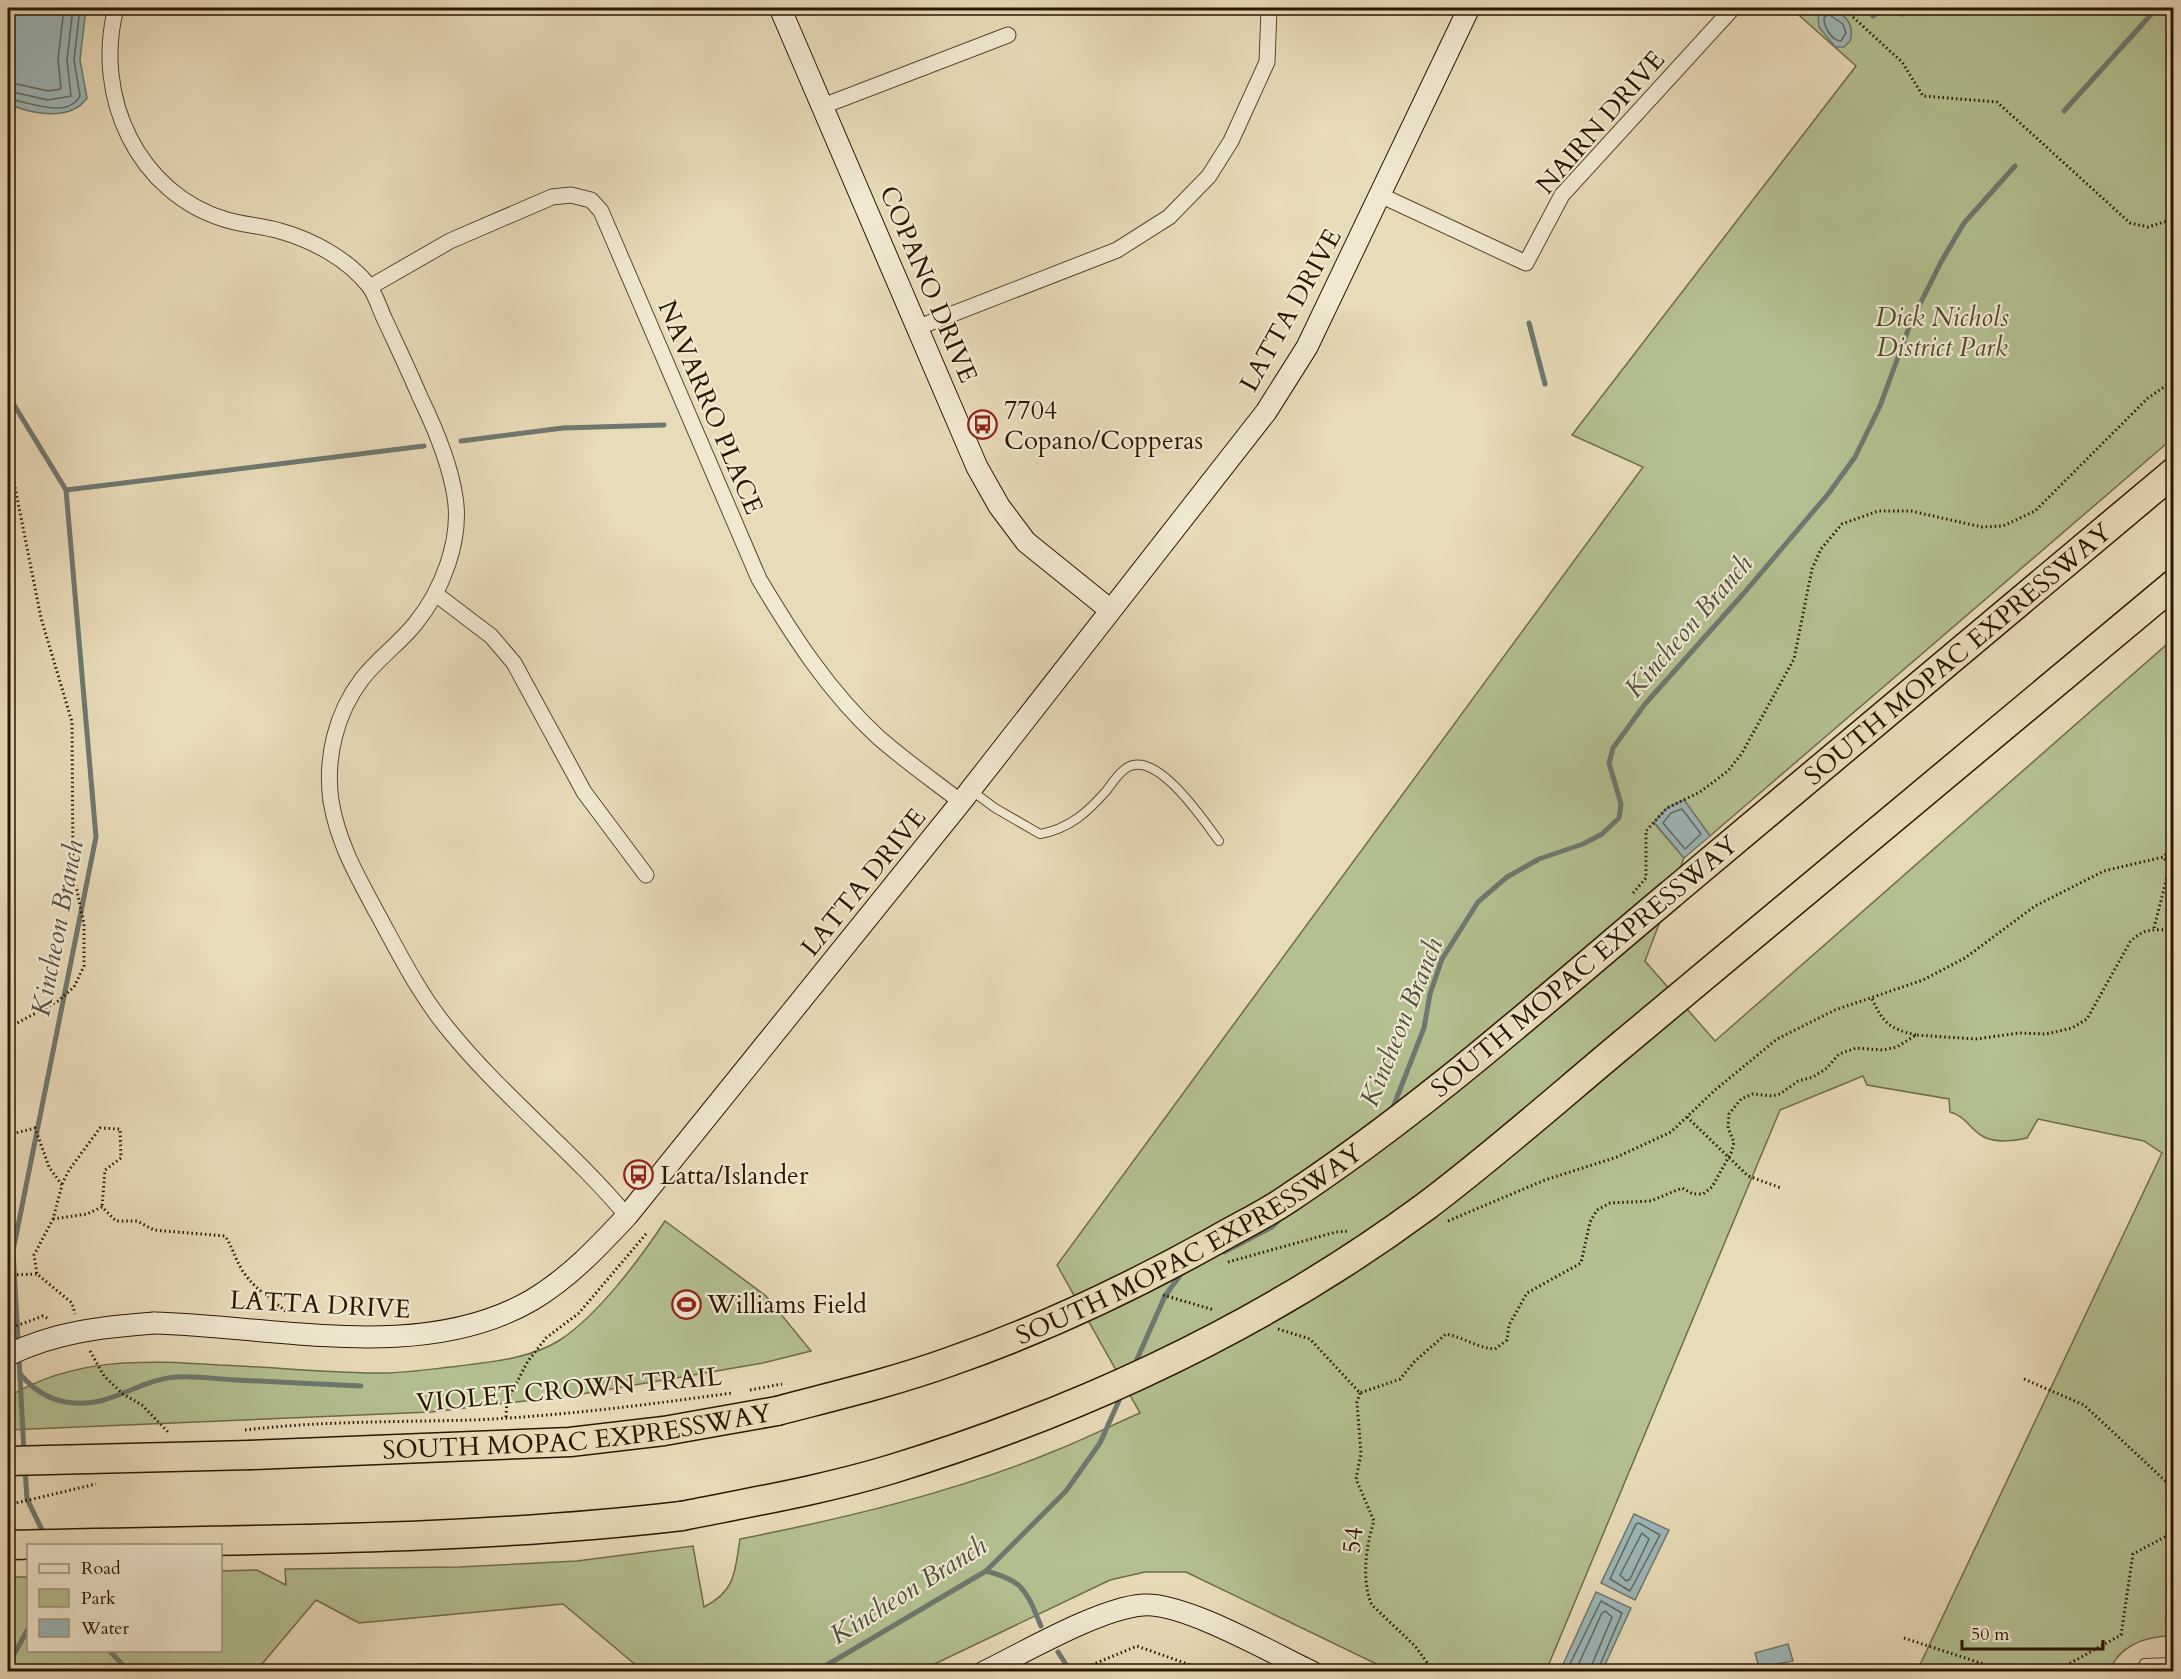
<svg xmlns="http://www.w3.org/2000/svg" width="2181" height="1679" font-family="Cardo,serif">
	<rect width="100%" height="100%" fill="#e8dbb8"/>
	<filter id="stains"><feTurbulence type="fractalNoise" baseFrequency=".00333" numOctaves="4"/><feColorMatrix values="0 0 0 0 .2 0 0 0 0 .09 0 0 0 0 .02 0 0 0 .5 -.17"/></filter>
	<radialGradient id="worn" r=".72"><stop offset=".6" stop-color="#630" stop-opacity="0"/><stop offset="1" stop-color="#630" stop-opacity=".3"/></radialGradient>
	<!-- green -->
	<g fill="#b4c090" stroke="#6f6c48" stroke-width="1.5">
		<path d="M1791 8H1892L1902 16 1910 8H2173V438L1710 836 1684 800 1654 823 1684 858 1645 961 1715 1041 2173 639V1636C2145 1636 2121 1644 2109 1671H1917L2162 1153 2144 1141 2038 1119 2027 1138C2015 1141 1996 1143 1984 1137 1970 1130 1966 1116 1950 1112L1949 1099 1867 1085 1863 1076 1780 1110 1546 1671H1391L1186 1572H1145L1110 1580 920 1671H643L563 1604 359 1623 316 1600 256 1671H8V1577H28V1650H220L221 1571 257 1570 286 1585 285 1569 459 1567 577 1561 693 1546 704 1607C736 1591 735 1571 740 1539 846 1518 956 1492 1057 1450 1085 1439 1112 1425 1140 1413L1057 1265 1643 467 1572 435 1856 66Z"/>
		<path d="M665 1221 766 1296 811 1351 763 1363 576 1395 431 1412 8 1430V1397C74 1357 145 1360 219 1365 270 1367 322 1372 373 1373 402 1374 431 1369 459 1366 492 1362 532 1358 560 1340 598 1315 640 1259 665 1221Z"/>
		<polygon points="423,1664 470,1664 464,1671 376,1671"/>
	</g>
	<!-- water -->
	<g fill="#9cb8ba" stroke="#6e7870" stroke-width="1.5">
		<path d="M8 8H86L80 60 87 98C70 122 32 114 8 104Z"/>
		<path d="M1830 8C1845 14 1855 24 1850 41L1844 47H1835L1819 27 1818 15Z"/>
		<polygon points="1684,800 1710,836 1684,858 1654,822 1667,808"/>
		<polygon points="1634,1514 1669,1530 1635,1600 1601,1583"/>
		<polygon points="1596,1592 1631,1608 1602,1671 1560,1671"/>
		<polygon points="1788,1644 1793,1661 1777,1664 1771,1671 1760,1671 1755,1653"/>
	</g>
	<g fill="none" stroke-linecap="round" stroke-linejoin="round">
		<!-- shore -->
		<g stroke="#63685e" stroke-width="1.5">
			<path d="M1828 14 1843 24 1846 33 1841 41C1831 40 1824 27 1824 18Z"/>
			<polyline points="8,82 48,91 61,89 58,59 64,8"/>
			<polyline points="8,91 48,100 71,96 67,60 73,8"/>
			<path d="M8 99C27 101 67 120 80 96L74 60 80 8"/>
			<polygon points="1682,809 1701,834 1685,849 1663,823 1671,813"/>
			<polygon points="1639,1523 1660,1535 1630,1591 1610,1579 1636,1524"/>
			<polygon points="1642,1533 1649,1539 1630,1579 1626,1581 1620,1575"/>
			<polyline points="1566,1672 1601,1601 1622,1613 1597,1672"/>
			<polyline points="1575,1672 1602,1613 1605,1611 1612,1617 1589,1672"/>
		</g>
		<!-- stream -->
		<g stroke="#6e7870" stroke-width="5">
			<polyline points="1870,8 1877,13 1873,16"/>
			<polyline points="2064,111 2157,8"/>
			<polyline points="1529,323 1545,384"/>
			<polyline points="8,395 66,490 96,837 13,1251 18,1339"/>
			<polyline points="461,441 563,428 664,425"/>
			<polyline points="66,490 424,446"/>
			<polyline points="1392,1110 1424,1028 1430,994 1442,959 1478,902 1507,877 1539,859 1583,844 1602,834 1619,818 1621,804 1609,763 1613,748 1645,704 1744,593 1829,493 1855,457 1880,406 1911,322 1941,262 1964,223 2015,166"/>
			<polyline points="1224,1252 1272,1227 1280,1219"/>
			<polyline points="19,1358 24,1453"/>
			<polyline points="1134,1366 1165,1296 1181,1274"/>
			<path d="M20 1374C32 1388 47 1399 66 1402 109 1410 136 1380 176 1377 196 1376 217 1379 236 1380 278 1382 319 1384 361 1386"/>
			<polyline points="25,1468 27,1499 45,1536"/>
			<path d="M986 1571C1025 1581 1026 1591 1041 1626"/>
			<polyline points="109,1650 129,1672"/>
			<polyline points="1058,1652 1071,1672"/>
			<polyline points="8,1665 28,1629"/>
			<polyline points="815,1672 986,1571 1066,1491 1100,1443 1122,1394"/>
		</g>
		<defs>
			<g id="lane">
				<path d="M972 791 995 808 1040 834C1069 829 1088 812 1107 790 1112 783 1118 774 1125 769 1155 746 1204 821 1219 841"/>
				<polyline points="2140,1672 2144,1663 2174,1662"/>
			</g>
			<g id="street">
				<path d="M116 8C93 95 137 194 227 220 244 225 263 226 280 231 312 240 348 259 369 286 376 295 380 310 385 320 397 346 409 371 420 397 435 428 450 463 455 497 462 540 442 591 415 624 399 644 377 659 362 679 336 713 325 758 331 801 338 843 357 876 377 913 399 953 419 994 448 1029 503 1097 572 1150 627 1216"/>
				<polyline points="823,106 1008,35"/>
				<polyline points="1380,195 1526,263 1562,195 1733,8"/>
				<path d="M370 287 450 241 552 197 571 195 591 200 601 211 759 579C793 636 829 692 878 737 904 760 934 781 961 802"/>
				<polyline points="919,327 1117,250 1169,217 1209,176 1231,141 1267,62 1269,10"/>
				<polyline points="437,595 491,636 514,663 584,792 646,875"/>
			</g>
			<g id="secondary">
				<polyline points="780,8 977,467 999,506 1026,542 1109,609"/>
				<path d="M154 1323C275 1326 422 1364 532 1300 569 1278 598 1247 627 1216L961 802 1266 412 1307 347 1469 8"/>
				<path d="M984 1672C1025 1652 1100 1608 1143 1605 1184 1602 1272 1653 1312 1672"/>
			</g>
			<g id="highway">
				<path id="s1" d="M1671 894 2174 472"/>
				<polyline points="1624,1043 2174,584"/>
				<path id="s2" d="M251 1455 570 1442 664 1431 777 1411"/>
				<path d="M8 1545C232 1539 459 1542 682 1516"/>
			</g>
		</defs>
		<!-- lane casing -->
		<use href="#lane" stroke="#5a482f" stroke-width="10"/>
		<!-- street casing -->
		<use href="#street" stroke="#5a482f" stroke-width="17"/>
		<!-- secondary casing -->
		<use href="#secondary" stroke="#2a1701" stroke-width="23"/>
		<!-- highway casing -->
		<use href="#highway" stroke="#2a1701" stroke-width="31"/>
		<!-- path -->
		<g stroke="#2a1701" stroke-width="3" stroke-dasharray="1.5 3" stroke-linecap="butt">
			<polyline points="1843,8 1902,62 1923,96 1997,102 2130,223 2148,227 2174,219"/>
			<polyline points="8,452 41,618 72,722 73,872 84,924 84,966 74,987 58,1001 8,1028"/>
			<polyline points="1633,893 1646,878 1646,831 1667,808 1700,792 1728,771 1742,753 1794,659 1812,569 1821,549 1842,524 1878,511 1911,511 1982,527 2003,526 2035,511 2148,398 2174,380"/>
			<polyline points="2154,928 2170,865 2163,857"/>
			<path d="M1872 999C1883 1023 1890 1029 1916 1035"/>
			<polyline points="1687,1117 1748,1176 1781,1188"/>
			<polyline points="8,1135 35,1128 49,1167 62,1185 53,1219 34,1255 37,1274 72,1303 75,1314"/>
			<polyline points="62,1184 69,1170 100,1128 120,1129 121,1158 105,1170 102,1207"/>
			<path d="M53 1219 87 1214 102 1207 116 1221H137L154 1230 225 1236C232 1246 234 1256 240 1266 249 1285 271 1299 288 1313"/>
			<polyline points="1448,1221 1545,1180 1617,1157 1671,1132 1715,1090 1777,1039 1835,1010 1923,980 1965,958 2035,906 2104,871 2163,857 2174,847"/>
			<polyline points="1228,1262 1336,1232 1349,1231"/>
			<polyline points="8,1275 37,1274"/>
			<polyline points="1163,1295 1214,1310"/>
			<polyline points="8,1329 43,1316 49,1319"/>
			<path d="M1278 1329 1310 1339 1360 1393 1400 1379 1415 1361 1446 1334C1463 1337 1477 1348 1495 1349L1507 1340 1509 1325 1527 1293 1581 1263 1590 1222 1597 1210 1610 1203 1651 1201 1682 1188 1693 1194H1703L1712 1187 1732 1151 1734 1142 1728 1128 1729 1114 1741 1099 1753 1094 1772 1096 1780 1094 1798 1081 1813 1077 1827 1068 1839 1054 1856 1048 1883 1050 1897 1047 1916 1035 1976 1039 2019 1033 2046 1034 2072 1028 2087 1019 2130 942C2145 927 2153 930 2174 930"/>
			<polyline points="90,1351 104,1376 123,1394 142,1405 169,1433"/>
			<polyline points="2024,1379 2084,1405 2174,1489"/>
			<polyline points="750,1390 782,1384"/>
			<path d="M1360 1393 1357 1402 1361 1454 1356 1479 1374 1521C1366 1546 1361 1581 1372 1605L1415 1646 1434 1672"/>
			<polyline points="506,1417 507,1401 528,1361 546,1338 579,1313 646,1234"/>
			<path d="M245 1430C321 1421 397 1422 473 1420 560 1416 646 1405 732 1393"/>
			<polyline points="8,1505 96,1484"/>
			<polyline points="1904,1638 2008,1672"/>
			<polyline points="2171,1651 2174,1632"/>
			<polyline points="1075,1672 1137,1646 1210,1672"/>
			<polyline points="2054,1672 2121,1635 2133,1554 2174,1532"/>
		</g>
		<!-- lane -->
		<use href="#lane" stroke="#f0e8d1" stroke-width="8"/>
		<!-- street -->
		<use href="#street" stroke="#f0e8d1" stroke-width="15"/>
		<!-- secondary -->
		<use href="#secondary" stroke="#f0e8d1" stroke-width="21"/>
		<!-- highway -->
		<use href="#highway" stroke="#e8dbb8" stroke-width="28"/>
		<defs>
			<path id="secondary-bridge" d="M8 1355C55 1332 102 1327 154 1323"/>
			<g id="highway-bridge">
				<path id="s3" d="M777 1411C834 1396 893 1382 949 1362 1041 1330 1130 1288 1216 1240 1240 1226 1266 1214 1289 1198 1425 1108 1547 998 1671 894"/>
				<polyline points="8,1461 251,1455"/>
				<path d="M682 1516C751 1502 823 1490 892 1469 1081 1411 1265 1325 1425 1207 1494 1155 1558 1098 1624 1043"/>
			</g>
		</defs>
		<!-- secondary-bridge casing -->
		<use href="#secondary-bridge" stroke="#2a1701" stroke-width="23" stroke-linecap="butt"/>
		<!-- highway-bridge casing -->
		<use href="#highway-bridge" stroke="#2a1701" stroke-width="31" stroke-linecap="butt"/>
		<!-- secondary-bridge -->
		<use href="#secondary-bridge" stroke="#f0e8d1" stroke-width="21"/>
		<!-- highway-bridge -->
		<use href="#highway-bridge" stroke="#e8dbb8" stroke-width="28"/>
	</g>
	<!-- icons -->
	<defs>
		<symbol id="bus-ring" viewBox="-11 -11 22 22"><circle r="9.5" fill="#f0e8d1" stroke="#8f2418" stroke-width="1.5"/><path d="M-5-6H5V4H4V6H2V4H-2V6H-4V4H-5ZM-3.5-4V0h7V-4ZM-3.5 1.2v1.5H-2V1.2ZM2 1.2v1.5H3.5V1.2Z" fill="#8f2418"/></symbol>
		<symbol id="stadium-ring" viewBox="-11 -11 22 22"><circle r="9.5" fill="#f0e8d1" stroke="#8f2418" stroke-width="1.5"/><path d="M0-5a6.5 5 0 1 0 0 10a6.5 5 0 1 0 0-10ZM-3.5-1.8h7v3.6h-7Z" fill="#8f2418"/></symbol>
	</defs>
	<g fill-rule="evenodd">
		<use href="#bus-ring" x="966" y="408" width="33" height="33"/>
		<use href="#bus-ring" x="622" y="1158" width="33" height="33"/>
		<use href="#stadium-ring" x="670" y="1288" width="33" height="33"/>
	</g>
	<g text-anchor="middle" stroke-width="4.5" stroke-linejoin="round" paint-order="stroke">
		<!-- street labels -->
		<g font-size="26" fill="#2a1701" stroke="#f0e8d1">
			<text transform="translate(1600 122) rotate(-49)" y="9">NAIRN DRIVE</text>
			<text transform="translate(929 284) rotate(67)" y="9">COPANO DRIVE</text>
			<text transform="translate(1290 310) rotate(-61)" y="9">LATTA DRIVE</text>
			<text transform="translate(711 407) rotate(67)" y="9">NAVARRO PLACE</text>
			<text dy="9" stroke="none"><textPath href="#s1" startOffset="374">SOUTH MOPAC EXPRESSWAY</textPath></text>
			<text transform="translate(863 882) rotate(-51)" y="9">LATTA DRIVE</text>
			<text transform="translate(1584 966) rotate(-40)" y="9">SOUTH MOPAC EXPRESSWAY</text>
			<text dy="9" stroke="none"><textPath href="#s3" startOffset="447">SOUTH MOPAC EXPRESSWAY</textPath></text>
			<text transform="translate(320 1304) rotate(3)" y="9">LATTA DRIVE</text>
			<text transform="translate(569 1389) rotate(-5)" y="9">VIOLET CROWN TRAIL</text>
			<text dy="9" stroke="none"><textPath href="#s2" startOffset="327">SOUTH MOPAC EXPRESSWAY</textPath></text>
			<text transform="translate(1352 1540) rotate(-84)" y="9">54</text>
		</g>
		<!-- park labels -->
		<g font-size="26" font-style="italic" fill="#534a2c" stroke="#f0e8d1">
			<text x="1942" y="326">Dick Nichols<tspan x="1942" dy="30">District Park</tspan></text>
		</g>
		<!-- poi labels -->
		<g font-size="26" fill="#2a1701" stroke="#f0e8d1" text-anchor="start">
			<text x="1004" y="419">7704<tspan x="1004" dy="30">Copano/Copperas</tspan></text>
			<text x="660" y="1184">Latta/Islander</text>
			<text x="707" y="1313">Williams Field</text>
		</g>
		<!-- water labels -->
		<g font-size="27" font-style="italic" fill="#524f42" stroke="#f0e8d1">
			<text transform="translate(1688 626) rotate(-49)" y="9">Kincheon Branch</text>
			<text transform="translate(57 928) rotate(-79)" y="9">Kincheon Branch</text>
			<text transform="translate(1401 1022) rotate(-68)" y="9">Kincheon Branch</text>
			<text transform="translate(908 1590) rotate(-32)" y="9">Kincheon Branch</text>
		</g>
	</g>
	<!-- margin -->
	<rect width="2181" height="1679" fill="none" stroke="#e8dbb8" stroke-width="30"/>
	<rect x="9" y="9" width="2163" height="1661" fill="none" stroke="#2a1701" stroke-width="3"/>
	<rect x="15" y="15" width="2151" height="1649" fill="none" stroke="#2a1701" stroke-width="1.5"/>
	<!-- legend -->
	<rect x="27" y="1544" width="195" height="108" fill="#f0e8d1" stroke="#a1947e" stroke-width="1.5"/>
	<rect x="39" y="1564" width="30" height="9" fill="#f0e8d1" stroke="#a1947e" stroke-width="1.5"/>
	<text x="81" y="1574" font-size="18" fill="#2a1701">Road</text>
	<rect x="39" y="1589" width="30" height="18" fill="#b4c090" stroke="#a1947e" stroke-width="1.5"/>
	<text x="81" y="1604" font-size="18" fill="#2a1701">Park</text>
	<rect x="39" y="1619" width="30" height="18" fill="#9cb8ba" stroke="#a1947e" stroke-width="1.5"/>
	<text x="81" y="1634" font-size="18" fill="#2a1701">Water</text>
	<!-- scale -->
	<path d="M1962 1640v9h141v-9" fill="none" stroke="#2a1701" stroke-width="3"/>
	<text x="1971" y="1640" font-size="18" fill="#2a1701" stroke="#f0e8d1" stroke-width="4.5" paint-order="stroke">50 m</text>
	<rect width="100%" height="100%" filter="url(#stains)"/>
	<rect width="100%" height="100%" fill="url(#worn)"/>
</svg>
